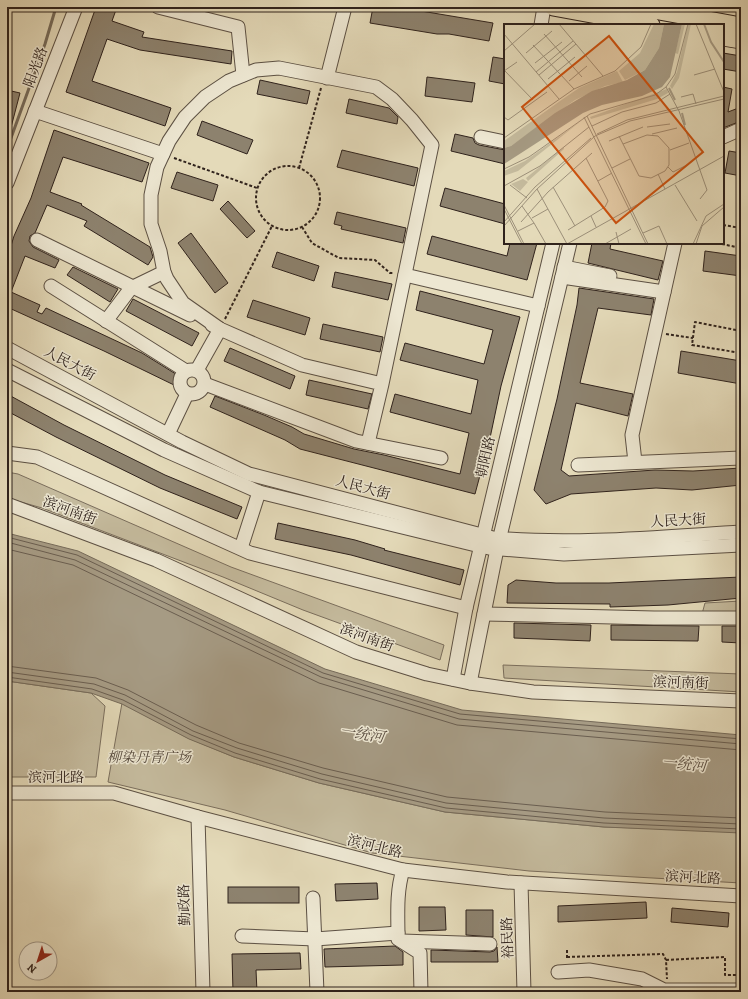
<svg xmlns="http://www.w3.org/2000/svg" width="748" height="999" font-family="Alegreya,'Noto Serif SC',serif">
	<rect width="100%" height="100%" fill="#e4dab9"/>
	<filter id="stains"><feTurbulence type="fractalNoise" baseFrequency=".005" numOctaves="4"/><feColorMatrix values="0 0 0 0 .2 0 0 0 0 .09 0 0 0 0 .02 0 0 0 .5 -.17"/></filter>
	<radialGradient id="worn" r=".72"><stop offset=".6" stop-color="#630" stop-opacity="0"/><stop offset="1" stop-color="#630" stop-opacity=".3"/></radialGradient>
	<!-- green -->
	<g fill="#c5bb9e" stroke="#7a6e5d">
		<polygon points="7,472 18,474 231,567 444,645 440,660 303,610 223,577 42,508 7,498"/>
		<polygon points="741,601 741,614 702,614 705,603"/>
		<polygon points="503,665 741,674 741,692 504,678"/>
		<polygon points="7,681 91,693 105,706 96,777 7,777"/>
		<polygon points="122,703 188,738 234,757 319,783 445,812 604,827 741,831 741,883 529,871 372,853 225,810 108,782"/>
	</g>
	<!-- water -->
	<polygon fill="#a69b84" stroke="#766b5a" points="7,533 78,551 325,669 462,710 741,735 741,833 604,827 445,812 319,783 234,757 189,739 122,704 91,693 7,681"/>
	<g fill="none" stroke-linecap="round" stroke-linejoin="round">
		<!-- shore -->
		<g stroke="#6a5e50" stroke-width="1">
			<polyline points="7,537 77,555 323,673 460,714 741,739"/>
			<polyline points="7,542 75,560 321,677 459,719 741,744"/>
			<polyline points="7,549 73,565 319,683 457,725 741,750"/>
			<polyline points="7,666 96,678 128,690 196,725 239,743 323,768 447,797 605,812 741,818"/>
			<polyline points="7,672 94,684 125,695 193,731 237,748 322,774 446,803 604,818 741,824"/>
			<polyline points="7,677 92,689 123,700 191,735 235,753 320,779 446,808 604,823 741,829"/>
		</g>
		<!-- stream -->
		<polyline stroke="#766b5a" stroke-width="3" points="7,149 45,44 56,7"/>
	</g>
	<!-- building -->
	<g fill="#8d826e" stroke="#2f221c">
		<polygon points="96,7 117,7 112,21 144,32 142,37 232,51 231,64 140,50 107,39 92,81 171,108 165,126 66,92"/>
		<polygon points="373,7 397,7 493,23 489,41 449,34 437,34 370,23"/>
		<polygon points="723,53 741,56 741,72 723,69"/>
		<polygon points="493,57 505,59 505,84 489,81"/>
		<polygon points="427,77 475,83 472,102 425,96"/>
		<polygon points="260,80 310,91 307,104 257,94"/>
		<polygon points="723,87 732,89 728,112 741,107 741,121 723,128"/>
		<polygon points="7,90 20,93 9,135 7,134"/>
		<polygon points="349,99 389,108 398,117 397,124 346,113"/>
		<polygon points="202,121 253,140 247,154 197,135"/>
		<polygon points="54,130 149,163 142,182 63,157 50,192 82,204 81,205 150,247 153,257 148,265 84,226 87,221 47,205 35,233 30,236 29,241 33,247 59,260 55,268 25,256 11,292 40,305 37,312 42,314 46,308 142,353 179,376 174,385 104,351 7,307 7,259 14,236 31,198"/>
		<polygon points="455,134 473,138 475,143 479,145 505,150 505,164 451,151"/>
		<polygon points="342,150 418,168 414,186 337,167"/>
		<polygon points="729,151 741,153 741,176 725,173"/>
		<polygon points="177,172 218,185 213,201 171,188"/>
		<polygon points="445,188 505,204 505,224 440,206"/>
		<polygon points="228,201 255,231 247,238 220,209"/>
		<polygon points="337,212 406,228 403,243 341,229 342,226 334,224"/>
		<polygon points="191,233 228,283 215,293 178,243"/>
		<polygon points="432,236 507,256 510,243 537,243 527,280 427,254"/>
		<polygon points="592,243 611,243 610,249 663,261 658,280 588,263"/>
		<polygon points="705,251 741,256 741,276 703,271"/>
		<polygon points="277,252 319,266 314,281 272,267"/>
		<polygon points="73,267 118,289 110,302 67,275"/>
		<polygon points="335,272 392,284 388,300 332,287"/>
		<polygon points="579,288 654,299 651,315 598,308 580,383 633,394 628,416 576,403 561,470 569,476 655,470 693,471 741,468 741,485 692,490 656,488 571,494 546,504 534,490 557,399 577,305"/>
		<polygon points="420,291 520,317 501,386 490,438 475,494 300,449 285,440 210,407 215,396 264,415 292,427 304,434 354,449 384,455 460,474 469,433 390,412 395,394 471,414 478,380 400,360 405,343 484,364 493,330 416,310"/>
		<polygon points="133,299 199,333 192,346 126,311"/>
		<polygon points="253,300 310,318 305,335 247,317"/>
		<polygon points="323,324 383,337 380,352 320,339"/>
		<polygon points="230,348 295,376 290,389 224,361"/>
		<polygon points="681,351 741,361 741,384 678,373"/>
		<polygon points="309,380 372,394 368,409 306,395"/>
		<polygon points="7,394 64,425 165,475 242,507 237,519 160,488 56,437 7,411"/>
		<polygon points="278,523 355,540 385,549 384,550 464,570 460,585 351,555 275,539"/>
		<polygon points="741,577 741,598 668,605 610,607 610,604 507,603 508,585 516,580 556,583 609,583"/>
		<polygon points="514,623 591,625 590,641 514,638"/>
		<polygon points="611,625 699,626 698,641 611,640"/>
		<polygon points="722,626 741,626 741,643 722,642"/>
		<polygon points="377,883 378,899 336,901 335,884"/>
		<rect x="228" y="887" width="71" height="16"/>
		<polygon points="646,902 647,918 558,922 558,906"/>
		<polygon points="419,907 445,907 446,930 419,931"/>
		<polygon points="672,908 729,913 728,927 671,922"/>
		<polygon points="466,910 493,910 493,937 466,935"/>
		<polygon points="395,946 403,952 403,965 325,967 324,949"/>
		<polygon points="497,947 498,962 431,962 431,950 490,952 494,951"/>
		<polygon points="300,953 301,969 256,970 257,992 233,992 232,954"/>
	</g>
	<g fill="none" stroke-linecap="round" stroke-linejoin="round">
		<defs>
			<g id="minor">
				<polyline points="158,7 238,27 243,75"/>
				<polyline points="541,25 544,7"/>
				<polyline points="622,25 626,7"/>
				<polyline points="327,78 345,7"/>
				<polyline points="35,111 163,154"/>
				<polyline points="481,137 505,142"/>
				<polyline points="723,137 741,129"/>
				<polyline points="7,183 76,7"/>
				<polyline points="37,240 190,315"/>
				<polyline points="564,267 610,276"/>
				<polyline points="405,275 538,306"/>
				<polyline points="562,277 664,292"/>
				<polyline points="51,286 186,371"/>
				<polyline points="106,321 131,288 164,272"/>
				<path d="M7 348 182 442 249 474 493 538C576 545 659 537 741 532"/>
				<circle cx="192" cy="382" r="12"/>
				<polyline points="7,370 164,450 259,492 480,546 489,548 564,554 741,545"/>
				<polyline points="197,370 220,329 212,325"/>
				<polyline points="205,384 356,441 441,458"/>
				<polyline points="168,434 187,394"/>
				<polyline points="368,443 382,384 432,145 412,120 392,99 376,87 279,68 256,70 229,81 205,97 185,117 169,141 157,167 151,195 151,224 160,251 164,272 167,279 183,303 220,329 302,365 382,384"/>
				<polyline points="7,453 37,457 250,553 466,608"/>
				<polyline points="635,462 632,435 675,243"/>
				<polyline points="578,465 741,458"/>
				<polyline points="7,504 156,560 356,652 427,674 470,683 533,692 741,701"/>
				<polyline points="241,548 259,492"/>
				<polyline points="484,614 654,618 741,618"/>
				<polyline points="453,679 466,608 553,243"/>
				<polyline points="470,683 497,549 570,243"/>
				<polyline points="7,793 114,793 198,817 403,870 507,882 741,896"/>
				<polyline points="198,817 203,992"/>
				<path d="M403 870C396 892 398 916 398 939L420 953 421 992"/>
				<polyline points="521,883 524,992"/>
				<polyline points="313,898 317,992"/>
				<polyline points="242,936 315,939 398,933"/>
				<polyline points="402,941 490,944"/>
				<polyline points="558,972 589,970 642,979 664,990 741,990"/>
			</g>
			<g id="major">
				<polyline points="553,7 651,25"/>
				<polyline points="637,7 741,26"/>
				<polyline points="723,37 741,40"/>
			</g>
		</defs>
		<!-- minor casing -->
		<use href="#minor" stroke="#5c5043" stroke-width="15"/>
		<!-- major casing -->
		<use href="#major" stroke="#2f221c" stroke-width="19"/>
		<!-- path -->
		<g stroke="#2f221c" stroke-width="2" stroke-dasharray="3 2" stroke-linecap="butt">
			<polyline points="174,158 257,188"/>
			<circle cx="288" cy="198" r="32"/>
			<polyline points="299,168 321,88"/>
			<polyline points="723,225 741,228"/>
			<polyline points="302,227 312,243 328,252 339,258 375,260 390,273 394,273"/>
			<polyline points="717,243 741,248"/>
			<polyline points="225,319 272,226"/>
			<polyline points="741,331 695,322 692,345 741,353"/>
			<polyline points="666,334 693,338"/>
			<polyline points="567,957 663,954 666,960 667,979"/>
			<polyline points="567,958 567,949"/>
			<polyline points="666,960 725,957 725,975 741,975"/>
		</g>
		<!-- minor -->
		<use href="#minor" stroke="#ede7d2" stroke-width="13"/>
		<!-- major -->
		<use href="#major" stroke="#e4dab9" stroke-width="17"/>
	</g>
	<g text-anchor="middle" stroke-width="3" stroke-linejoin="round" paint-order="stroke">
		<!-- street labels -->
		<g font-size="14" fill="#2f221c" stroke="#ede7d2">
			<text transform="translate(35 67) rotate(-69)" y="5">阳光路</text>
			<text transform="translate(70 363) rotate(28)" y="5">人民大街</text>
			<text transform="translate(485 457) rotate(-77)" y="5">朝阳路</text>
			<text transform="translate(363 487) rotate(15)" y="5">人民大街</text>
			<text transform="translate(70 510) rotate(20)" y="5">滨河南街</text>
			<text transform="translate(678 520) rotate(-3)" y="5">人民大街</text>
			<text transform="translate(367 637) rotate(20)" y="5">滨河南街</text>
			<text transform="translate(681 682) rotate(2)" y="5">滨河南街</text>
			<text x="56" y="782">滨河北路</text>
			<text transform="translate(375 846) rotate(14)" y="5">滨河北路</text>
			<text transform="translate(693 877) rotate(3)" y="5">滨河北路</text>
			<text transform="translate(184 905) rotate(-92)" y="5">勤政路</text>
			<text transform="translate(507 938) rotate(-92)" y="5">裕民路</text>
		</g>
		<!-- park labels -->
		<g font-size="14" font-style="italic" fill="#54483c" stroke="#ede7d2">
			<text x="149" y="762">柳染丹青广场</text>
		</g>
		<!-- water labels -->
		<g font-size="15" font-style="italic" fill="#594c40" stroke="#ede7d2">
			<text transform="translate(362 734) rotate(9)" y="5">一统河</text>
			<text transform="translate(684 764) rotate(5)" y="5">一统河</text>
		</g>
	</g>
	<!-- overview -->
	<g transform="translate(504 24)">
		<rect width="220" height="220" fill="#e4dab9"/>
		<path d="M150 0H160L155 24 141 46 121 56 115 47 136 29ZM178 0H181L174 30 171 29ZM184 0H187L175 54 168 65 166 62 173 48ZM113 47 119 58 101 62 71 76 7 122 0 124V117L56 77 75 64ZM163 65 164 69 153 75 87 95 86 93ZM77 97 14 147 0 152V147L21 137ZM60 123V125L24 157 22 154ZM19 155 24 158 16 167 7 160Z" fill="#c5bb9e"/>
		<path d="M160 0H178L166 53 158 63 138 72 98 81 79 89 0 140V124L7 122 51 89 88 67 123 56 141 46 155 24Z" fill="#a69b84"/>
		<path fill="none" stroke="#a69b84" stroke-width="2" d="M200 0 207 18 220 38M165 64 171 76M178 89 181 101"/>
		<path fill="none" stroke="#9c907a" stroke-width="1" d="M55 0 99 52M192 0 220 68M0 10 55 75M40 10 78 53M29 21 70 65M0 27 31 0M22 29 48 7M31 39 58 18M0 46 29 76M0 47 13 38M32 48 69 17M35 51 72 20M190 51 211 45M44 55 71 33M65 57 83 42M162 63 175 87 203 166 196 175M177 73 189 70 192 80M83 92 144 220M0 93 4 96 43 68M80 93 142 220M88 102 118 88 152 79 166 70M143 103 166 100M93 110 123 96 220 72M148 110 173 104M115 112 135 152 147 154 161 147 165 141V124L154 112 143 111 119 120M0 114 70 65 111 47 137 23 147 0M105 117 139 103M166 126 185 119M164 143 169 148 183 141M108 144 126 135M0 145 25 133 86 90 151 71 162 63 171 50 184 0M154 150 161 165M94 157 108 149M6 161 23 174M171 161 193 197M0 162 36 142 85 103M49 163 71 202M33 165 63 220M0 181 20 220M18 182 30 199M0 185 18 220M87 192 92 203M28 194 44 185M0 198 31 163 87 114M17 198 44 168 88 129M0 202 33 165 91 112 126 97 220 75M64 206 101 183 104 177 82 134M14 207 30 199 42 220M112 208 115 220M139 209 155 202 163 220M63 220 220 132M101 220 127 205M189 220 202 192 220 180M192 220 198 202 220 183"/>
		<path fill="#cc510e" fill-opacity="0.15" stroke="#cc510e" stroke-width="2" d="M105 12 199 128 112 199 18 83Z"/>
		<rect width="220" height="220" fill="none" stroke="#2f221c" stroke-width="2"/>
	</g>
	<!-- margin -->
	<rect width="748" height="999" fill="none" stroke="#e4dab9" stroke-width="24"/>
	<rect x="8" y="8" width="732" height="983" fill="none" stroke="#2f221c" stroke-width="2"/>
	<rect x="12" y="12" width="724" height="975" fill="none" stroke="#2f221c"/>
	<!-- north arrow -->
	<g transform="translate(38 961) rotate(219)"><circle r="19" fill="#ede7d2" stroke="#a19889"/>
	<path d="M0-3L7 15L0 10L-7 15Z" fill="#8f2418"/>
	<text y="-6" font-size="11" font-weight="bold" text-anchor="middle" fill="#2f221c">N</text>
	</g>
	<rect width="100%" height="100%" filter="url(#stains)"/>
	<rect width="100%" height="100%" fill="url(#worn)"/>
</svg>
